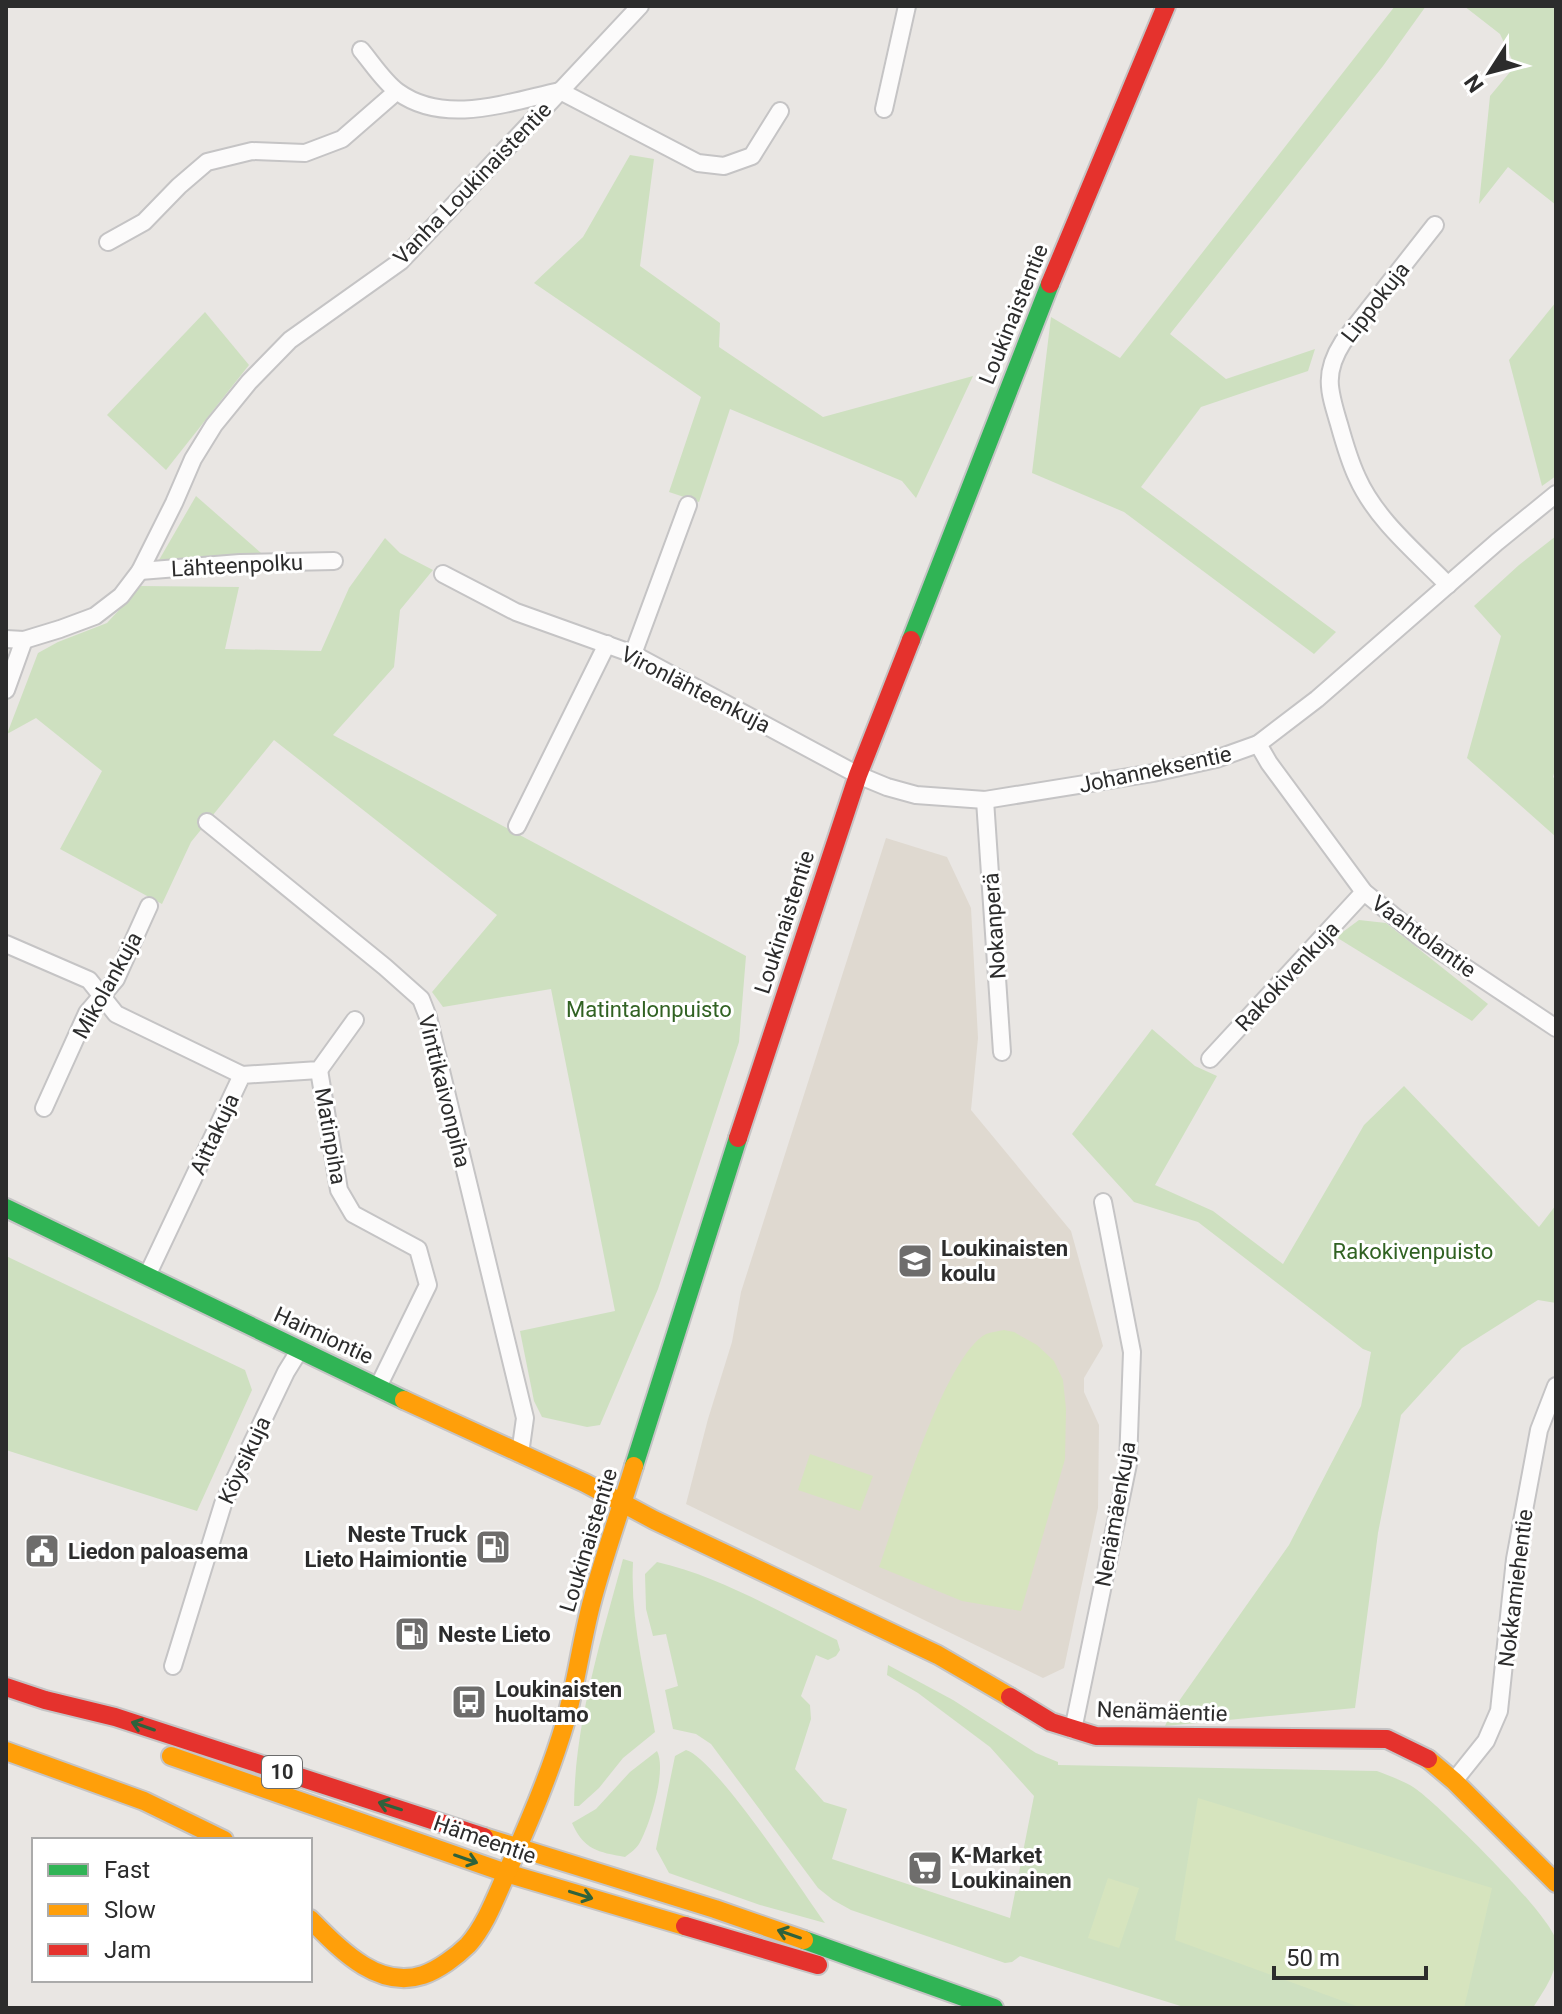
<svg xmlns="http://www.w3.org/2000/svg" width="1562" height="2014" font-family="Roboto,sans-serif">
	<rect width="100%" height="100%" fill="#e9e6e3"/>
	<!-- education -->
	<polygon fill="#dfd9d0" points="886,838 947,857 971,908 978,1038 971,1110 1071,1231 1103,1346 1084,1378 1084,1392 1099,1425 1098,1508 1064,1668 1043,1678 686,1504 708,1419 732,1342 741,1292"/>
	<!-- green -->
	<g fill="#cee0c0">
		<polygon points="1395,6 1426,6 1383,66 1170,334 1226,379 1315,349 1308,371 1201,407 1141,487 1336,632 1314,654 1124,512 1032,473 1051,317 1120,358"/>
		<polygon points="1464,6 1556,6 1556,205 1508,167 1479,204 1490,96 1515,66 1500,34"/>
		<polygon points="630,155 654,159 640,266 720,323 719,347 823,417 973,376 916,498 902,481 730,409 699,502 669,492 701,397 534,283 583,237"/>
		<polygon points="1556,302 1556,476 1542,486 1509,360"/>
		<polygon points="205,312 249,365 166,470 107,415"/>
		<polygon points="196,496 261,553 159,560"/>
		<polygon points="1556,536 1556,766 1553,777 1556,780 1556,837 1467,758 1501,636 1474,606 1519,565"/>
		<polygon points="385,538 400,553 433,570 400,610 394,667 333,735 746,956 739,1042 658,1289 600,1425 587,1427 542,1417 534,1401 520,1331 615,1311 551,989 443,1007 432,992 497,915 274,740 191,842 162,904 60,849 102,771 36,718 7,734 38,653 58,642 107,623 141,586 239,587 225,649 321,651 349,588"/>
		<polygon points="1359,920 1386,923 1488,1004 1472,1021 1336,937"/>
		<polygon points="1152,1029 1195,1066 1217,1076 1155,1185 1213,1211 1283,1264 1364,1125 1404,1086 1539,1227 1556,1205 1556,1303 1538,1300 1462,1348 1401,1415 1378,1533 1355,1708 1165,1726 1172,1711 1289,1545 1361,1406 1371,1352 1363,1349 1198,1222 1134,1202 1072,1134"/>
		<polygon points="6,1256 245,1370 252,1390 197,1511 6,1450"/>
		<path d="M623 1559 633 1562C630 1619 645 1676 655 1732L623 1758 599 1788 579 1806H574C575 1722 601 1640 623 1559Z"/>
		<path d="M657 1562C719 1576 779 1612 837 1640L840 1650 836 1656 828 1660 816 1655 801 1696 810 1705 811 1719 795 1769 824 1802 847 1809 832 1859 1010 1918 1034 1796 990 1747 918 1693 887 1675 888 1665 953 1700 1036 1753 1058 1762V1765L1377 1771C1389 1776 1405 1781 1416 1789 1440 1806 1552 1916 1556 1941 1560 1970 1547 1985 1533 2008H1187L1020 1956 1012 1962 1005 1963 851 1910 833 1900 818 1888 711 1744 696 1734 673 1729 665 1690 678 1686 666 1634 653 1636 646 1609 645 1574Z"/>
		<path d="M686 1750C715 1758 803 1892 825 1923L760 1905 669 1873 656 1849 675 1756Z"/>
		<path d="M657 1751C667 1770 650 1825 639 1844 636 1849 630 1853 625 1857 598 1852 584 1850 572 1823L596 1809 630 1772Z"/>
	</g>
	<!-- pitch -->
	<g fill="#d6e4be">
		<path d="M1004 1330 1014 1332 1037 1345 1054 1361 1063 1380 1066 1409 1065 1459 1021 1611 962 1601 879 1567C897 1517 943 1358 986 1334 991 1332 999 1331 1004 1330Z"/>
		<polygon points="810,1454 873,1476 860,1511 798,1490"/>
		<polygon points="1198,1798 1492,1888 1464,2008 1362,2008 1175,1940"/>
		<polygon points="1108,1878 1139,1888 1119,1948 1088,1938"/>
	</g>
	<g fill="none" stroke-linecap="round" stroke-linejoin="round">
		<defs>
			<g id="street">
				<path d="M361 50C372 63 384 82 398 92 445 126 509 102 560 91"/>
				<polyline points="560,91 698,163 724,166 752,156 780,111"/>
				<polyline points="884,109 907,6"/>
				<path d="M1435 225 1343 342C1323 373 1329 391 1339 424 1344 442 1349 460 1357 477 1376 520 1416 552 1448 585"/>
				<polyline points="108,242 144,222 179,186 207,162 252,151 305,153 342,139 396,92"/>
				<polyline points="140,571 240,563 334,561"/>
				<polyline points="443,574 516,612 633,654 858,775 887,787 916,795 985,800 1153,773 1216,759 1258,744 1317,699 1497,542 1556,494"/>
				<polyline points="6,639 24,640 60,629 95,616 121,596 140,571 174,503 193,459 214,425 249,382 290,340 401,261 640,6"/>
				<polyline points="633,654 688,505"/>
				<polyline points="6,690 24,640"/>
				<polyline points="1258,744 1269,763 1364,892 1421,938 1556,1028"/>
				<polyline points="985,800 1002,1052"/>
				<polyline points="207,822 385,967 421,999 428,1017 525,1418 520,1454"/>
				<polyline points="517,826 607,644"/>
				<polyline points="6,944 89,980 116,1014 242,1075"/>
				<polyline points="1210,1059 1364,892"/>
				<polyline points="319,1070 339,1190 353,1214 418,1249 428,1285 378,1387"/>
				<polyline points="44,1108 87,1013 116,979 149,906"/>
				<polyline points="147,1276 242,1075 319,1070 355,1020"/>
				<polyline points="173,1666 223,1504 286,1372 299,1351"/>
				<polyline points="1073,1730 1128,1464 1132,1352 1103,1202"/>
				<polyline points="1454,1781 1486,1741 1499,1711 1515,1559 1539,1430 1556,1386"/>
			</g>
			<g id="fast">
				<polyline points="911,640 1050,284"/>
				<polyline points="6,1208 404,1400"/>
				<polyline points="634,1466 738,1138"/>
				<polyline points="804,1940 994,2008"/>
			</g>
			<g id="slow">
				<polyline points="404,1400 585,1483 654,1520 938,1655 1010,1697"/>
				<polyline points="6,1751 144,1801 224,1840"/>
				<polyline points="171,1756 506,1873 685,1926"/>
				<polyline points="1428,1759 1454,1781 1556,1883"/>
				<polyline points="484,1837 715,1909 804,1940"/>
				<path d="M310 1919C339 1948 377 1990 423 1975 438 1970 457 1956 468 1945 486 1925 497 1894 508 1870 529 1822 550 1774 565 1723 576 1684 581 1644 591 1605 603 1558 620 1512 634 1466"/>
			</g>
			<g id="jam">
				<polyline points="1050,284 1166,6"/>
				<polyline points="738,1138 858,775 911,640"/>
				<polyline points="6,1687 45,1700 115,1717 484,1837"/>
				<polyline points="1010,1697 1051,1722 1096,1736 1387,1739 1428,1759"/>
				<polyline points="685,1926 818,1965"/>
			</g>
		</defs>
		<!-- street casing -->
		<use href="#street" stroke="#c5c4c5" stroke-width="20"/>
		<!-- fast casing -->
		<use href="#fast" stroke="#c5c4c5" stroke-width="22"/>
		<!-- slow casing -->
		<use href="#slow" stroke="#c5c4c5" stroke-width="22"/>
		<!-- jam casing -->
		<use href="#jam" stroke="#c5c4c5" stroke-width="22"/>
		<!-- street -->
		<use href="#street" stroke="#fcfbfb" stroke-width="16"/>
		<!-- fast -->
		<use href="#fast" stroke="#30b455" stroke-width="18"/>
		<!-- slow -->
		<use href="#slow" stroke="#ff9f0a" stroke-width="18"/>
		<!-- jam -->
		<use href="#jam" stroke="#e5322d" stroke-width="18"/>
	</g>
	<!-- one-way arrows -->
	<defs><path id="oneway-shaft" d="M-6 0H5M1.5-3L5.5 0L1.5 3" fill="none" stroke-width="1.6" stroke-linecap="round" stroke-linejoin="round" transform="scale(2)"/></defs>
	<g stroke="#2e623c">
		<use href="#oneway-shaft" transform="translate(143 1726) rotate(-161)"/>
		<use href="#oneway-shaft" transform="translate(390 1806) rotate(-162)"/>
		<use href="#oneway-shaft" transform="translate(466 1859) rotate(19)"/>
		<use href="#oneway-shaft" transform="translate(581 1895) rotate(17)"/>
		<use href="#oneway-shaft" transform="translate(789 1934) rotate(-161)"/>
	</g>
	<!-- icons -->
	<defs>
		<symbol id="school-square" viewBox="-11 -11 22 22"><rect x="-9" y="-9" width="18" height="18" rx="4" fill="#6e6d6c" stroke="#fff"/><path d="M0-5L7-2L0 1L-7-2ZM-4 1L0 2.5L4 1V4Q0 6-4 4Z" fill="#fff"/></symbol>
		<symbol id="fuel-square" viewBox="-11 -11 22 22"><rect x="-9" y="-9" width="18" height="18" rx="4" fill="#6e6d6c" stroke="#fff"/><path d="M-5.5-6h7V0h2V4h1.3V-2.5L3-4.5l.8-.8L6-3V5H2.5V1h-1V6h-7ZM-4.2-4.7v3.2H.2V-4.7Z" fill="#fff"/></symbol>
		<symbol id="civic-square" viewBox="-11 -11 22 22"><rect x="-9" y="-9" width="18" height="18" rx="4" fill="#6e6d6c" stroke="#fff"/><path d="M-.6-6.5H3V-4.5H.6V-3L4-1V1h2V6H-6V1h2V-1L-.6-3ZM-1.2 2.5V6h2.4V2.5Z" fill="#fff"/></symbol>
		<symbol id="bus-square" viewBox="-11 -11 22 22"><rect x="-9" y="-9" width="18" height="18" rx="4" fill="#6e6d6c" stroke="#fff"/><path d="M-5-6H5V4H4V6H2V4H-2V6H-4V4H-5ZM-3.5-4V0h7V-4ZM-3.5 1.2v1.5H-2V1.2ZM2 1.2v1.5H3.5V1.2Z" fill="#fff"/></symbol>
		<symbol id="supermarket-square" viewBox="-11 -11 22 22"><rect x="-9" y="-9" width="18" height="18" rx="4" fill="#6e6d6c" stroke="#fff"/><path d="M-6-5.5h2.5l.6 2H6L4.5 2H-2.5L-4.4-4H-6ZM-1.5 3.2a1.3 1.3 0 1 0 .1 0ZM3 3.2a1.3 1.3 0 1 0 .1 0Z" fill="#fff"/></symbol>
	</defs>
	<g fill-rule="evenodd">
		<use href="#school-square" x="895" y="1241" width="40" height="40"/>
		<use href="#fuel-square" x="473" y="1527" width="40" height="40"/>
		<use href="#civic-square" x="22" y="1531" width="40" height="40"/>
		<use href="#fuel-square" x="392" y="1614" width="40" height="40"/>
		<use href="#bus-square" x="449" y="1682" width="40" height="40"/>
		<use href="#supermarket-square" x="905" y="1848" width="40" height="40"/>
	</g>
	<g text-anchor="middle" stroke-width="6" stroke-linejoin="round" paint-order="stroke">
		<!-- shield labels -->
		<rect fill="#fff" stroke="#6b6b6b" stroke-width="2" x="262" y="1756" width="40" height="32" rx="6"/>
		<g font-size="20" font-weight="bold" fill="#2c2c2c">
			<text x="282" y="1779">10</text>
		</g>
		<!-- street labels -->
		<g font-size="22" fill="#2c2c2c" stroke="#fff">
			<text transform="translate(472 183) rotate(-46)" y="8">Vanha Loukinaistentie</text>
			<text transform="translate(1375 302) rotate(-52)" y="8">Lippokuja</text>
			<text transform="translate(1013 314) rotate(-68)" y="8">Loukinaistentie</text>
			<text transform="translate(237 565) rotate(-3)" y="8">Lähteenpolku</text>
			<text transform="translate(696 689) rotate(27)" y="8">Vironlähteenkuja</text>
			<text transform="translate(1155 769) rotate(-12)" y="8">Johanneksentie</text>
			<text transform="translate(784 922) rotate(-72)" y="8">Loukinaistentie</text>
			<text transform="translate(994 926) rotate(-94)" y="8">Nokanperä</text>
			<text transform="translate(1424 936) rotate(36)" y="8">Vaahtolantie</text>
			<text transform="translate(1287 976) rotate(-47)" y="8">Rakokivenkuja</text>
			<text transform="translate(107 985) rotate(-61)" y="8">Mikolankuja</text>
			<text transform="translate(445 1091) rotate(76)" y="8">Vinttikaivonpiha</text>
			<text transform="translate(214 1134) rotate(-65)" y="8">Aittakuja</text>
			<text transform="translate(331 1136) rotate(80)" y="8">Matinpiha</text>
			<text transform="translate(324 1335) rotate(25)" y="8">Haimiontie</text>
			<text transform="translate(244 1460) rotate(-65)" y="8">Köysikuja</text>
			<text transform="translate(1115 1514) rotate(-80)" y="8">Nenämäenkuja</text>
			<text transform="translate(588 1540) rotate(-73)" y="8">Loukinaistentie</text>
			<text transform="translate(1515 1588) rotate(-83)" y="8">Nokkamiehentie</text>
			<text transform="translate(1162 1711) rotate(2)" y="8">Nenämäentie</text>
			<text transform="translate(485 1839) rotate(19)" y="8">Hämeentie</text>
		</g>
		<!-- park labels -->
		<g font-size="22" fill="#316223" stroke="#fff">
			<text x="649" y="1017">Matintalonpuisto</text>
			<text x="1413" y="1259">Rakokivenpuisto</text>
		</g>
		<!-- poi labels -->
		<g font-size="22" font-weight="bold" fill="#2c2c2c" stroke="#fff" text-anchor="start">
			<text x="941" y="1256">Loukinaisten<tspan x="941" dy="25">koulu</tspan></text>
			<text x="467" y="1542" text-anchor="end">Neste Truck<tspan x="467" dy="25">Lieto Haimiontie</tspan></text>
			<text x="68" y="1559">Liedon paloasema</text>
			<text x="438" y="1642">Neste Lieto</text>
			<text x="495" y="1697">Loukinaisten<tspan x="495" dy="25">huoltamo</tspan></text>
			<text x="951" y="1863">K-Market<tspan x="951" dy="25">Loukinainen</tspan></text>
		</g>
	</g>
	<!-- border -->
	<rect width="1562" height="2014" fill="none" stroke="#2c2c2c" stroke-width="16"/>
	<!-- legend -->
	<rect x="32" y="1838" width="280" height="144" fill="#ffffff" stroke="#ababab" stroke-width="2"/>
	<rect x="48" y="1864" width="40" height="12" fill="#30b455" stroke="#ababab" stroke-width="2"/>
	<text x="104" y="1878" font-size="24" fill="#2c2c2c">Fast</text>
	<rect x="48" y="1904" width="40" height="12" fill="#ff9f0a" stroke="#ababab" stroke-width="2"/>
	<text x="104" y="1918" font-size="24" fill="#2c2c2c">Slow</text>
	<rect x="48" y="1944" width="40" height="12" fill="#e5322d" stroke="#ababab" stroke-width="2"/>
	<text x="104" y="1958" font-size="24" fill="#2c2c2c">Jam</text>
	<!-- north arrow -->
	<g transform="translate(1490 72) rotate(234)" stroke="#ffffff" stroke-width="6" paint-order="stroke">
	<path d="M0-6L14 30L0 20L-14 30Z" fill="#2c2c2c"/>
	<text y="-12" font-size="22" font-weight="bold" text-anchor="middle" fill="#2c2c2c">N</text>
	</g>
	<!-- scale -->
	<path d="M1274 1966v12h152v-12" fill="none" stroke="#2c2c2c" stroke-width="4"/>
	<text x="1286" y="1966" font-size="24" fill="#2c2c2c" stroke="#ffffff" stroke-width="6" paint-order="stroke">50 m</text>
</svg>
